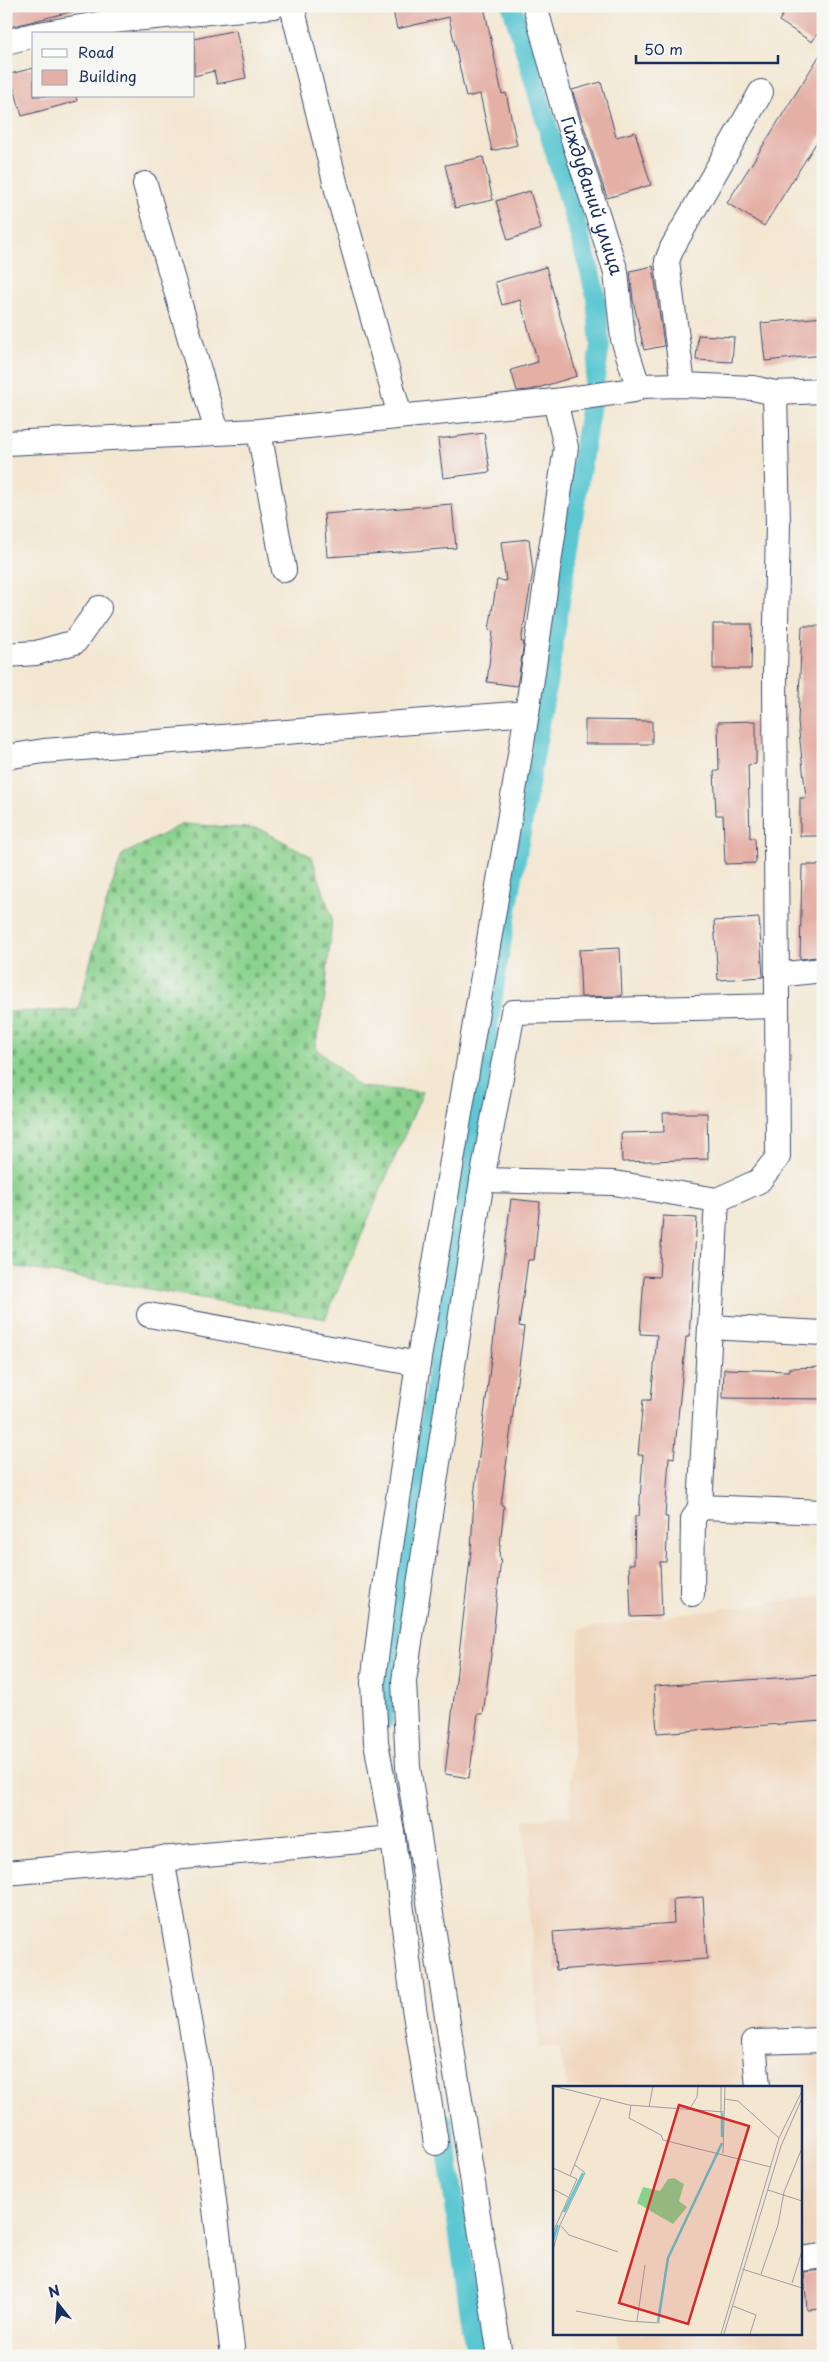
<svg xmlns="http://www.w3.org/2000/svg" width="829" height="2362" font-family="'Playpen Sans',sans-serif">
	<defs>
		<pattern id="cemetery-stones" width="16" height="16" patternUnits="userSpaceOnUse" patternTransform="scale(1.25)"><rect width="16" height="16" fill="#8ad28d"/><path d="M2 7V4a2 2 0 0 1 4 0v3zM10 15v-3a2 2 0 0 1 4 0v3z" fill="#70ab76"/></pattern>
	</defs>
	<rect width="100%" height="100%" fill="#f6f6f2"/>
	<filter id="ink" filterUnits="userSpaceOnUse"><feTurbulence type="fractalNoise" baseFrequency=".02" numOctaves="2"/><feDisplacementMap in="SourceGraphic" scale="10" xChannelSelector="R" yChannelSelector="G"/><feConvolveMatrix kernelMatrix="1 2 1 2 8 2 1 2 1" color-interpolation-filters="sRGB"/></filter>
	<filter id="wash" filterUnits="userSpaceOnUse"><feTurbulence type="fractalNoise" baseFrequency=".0096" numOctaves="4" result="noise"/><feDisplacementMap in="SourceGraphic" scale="20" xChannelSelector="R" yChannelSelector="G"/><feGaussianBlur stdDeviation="1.12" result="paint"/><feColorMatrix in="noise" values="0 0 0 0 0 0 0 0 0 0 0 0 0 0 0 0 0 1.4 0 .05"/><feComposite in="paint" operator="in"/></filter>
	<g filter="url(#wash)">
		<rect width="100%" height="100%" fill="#f3e7d2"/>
		<!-- built -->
		<polygon fill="#f0d6bc" points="823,1595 823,2356 621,2356 617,2333 800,2333 800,2087 567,2087 559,2048 539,2046 524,1821 569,1815 580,1629"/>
		<!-- cemetery -->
		<polygon fill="url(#cemetery-stones)" stroke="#528076" points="183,824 260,829 312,857 332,918 325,997 315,1047 360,1087 423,1092 325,1319 6,1265 6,1012 78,1010 102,917 122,855"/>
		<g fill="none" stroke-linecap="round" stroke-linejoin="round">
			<!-- canal -->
			<g stroke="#5bc7d2" stroke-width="20">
				<polyline points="383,1720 395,1600 431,1413 498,962 548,678 600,346 596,298 590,272 512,6"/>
				<polyline points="443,2122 476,2356"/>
			</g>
		</g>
		<g id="blocks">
			<!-- building -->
			<g fill="#e4afa4">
				<polygon points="6,6 74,6 74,11 6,28"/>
				<polygon points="392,6 484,6 502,94 506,93 517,145 492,151 480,94 466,97 449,17 397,29"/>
				<polygon points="788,6 823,6 823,25 812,42 779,21"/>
				<polygon points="236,30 246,78 217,84 214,71 194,76 194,39"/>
				<polygon points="823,50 823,132 764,226 727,203"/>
				<polygon points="34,68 34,96 76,96 77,101 22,116 10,74"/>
				<polygon points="601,82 616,137 635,132 651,185 607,198 572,90"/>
				<polygon points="483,157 493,200 455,208 445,165"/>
				<polygon points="530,191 541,229 508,240 496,201"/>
				<polygon points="653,266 664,346 644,350 633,300 630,271"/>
				<polygon points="546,267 577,376 531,390 517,391 511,370 538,362 520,300 502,305 495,282"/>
				<polygon points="823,317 823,355 765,361 761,323"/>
				<polygon points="698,335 734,337 732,362 696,360"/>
				<polygon points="484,433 490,472 443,478 438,439"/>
				<polygon points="452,504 456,548 327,557 324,514"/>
				<polygon points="529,539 533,571 521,642 524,642 517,686 487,682 493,631 489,630 497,580 506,581 501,542"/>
				<polygon points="713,624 752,624 751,669 713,669"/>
				<polygon points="802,626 823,626 823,836 800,836 800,798 806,798 798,722"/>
				<polygon points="585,720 652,721 652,744 585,744"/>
				<polygon points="756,721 756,764 748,765 750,838 755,838 756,863 725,864 723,815 716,815 714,771 719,771 718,722"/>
				<polygon points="802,865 823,865 823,956 800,959"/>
				<polygon points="759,918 763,977 718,980 714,921"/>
				<polygon points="620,948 622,996 581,997 579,950"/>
				<polygon points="663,1113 707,1113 708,1159 622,1162 621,1133 664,1132"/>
				<polygon points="511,1199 540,1202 534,1260 528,1260 519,1326 524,1327 501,1505 504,1506 499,1557 501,1558 491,1655 483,1714 478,1714 469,1778 445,1774 471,1551 474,1496"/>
				<polygon points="663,1216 697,1218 689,1337 686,1337 674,1458 669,1457 665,1517 668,1517 666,1562 660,1562 662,1616 631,1617 629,1564 634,1564 635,1516 639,1516 643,1455 638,1455 643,1400 651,1400 657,1335 640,1334 644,1276 659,1277"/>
				<polygon points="823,1367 823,1399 723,1398 724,1369 789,1371 789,1368"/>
				<polygon points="823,1675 823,1721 657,1733 654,1686"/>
				<polygon points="703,1897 707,1959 556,1970 553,1932 674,1923 673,1899"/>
				<polygon points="823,2270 823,2309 807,2310 804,2272"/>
			</g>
		</g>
	</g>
	<g filter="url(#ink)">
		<use href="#blocks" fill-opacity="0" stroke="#3b4b6f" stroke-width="1"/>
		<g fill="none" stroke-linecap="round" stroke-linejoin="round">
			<defs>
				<g id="minor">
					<polyline points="292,6 338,194 400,416"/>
					<path id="s1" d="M535 6 564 111 616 272 623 339 638 386"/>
					<polyline points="39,34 122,20 274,6"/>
					<polyline points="6,42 34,35"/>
					<polyline points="145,184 217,432"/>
					<polyline points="683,385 667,261 672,248 761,92"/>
					<polyline points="259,431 284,570"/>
					<polyline points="6,443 259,431 555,401 634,390 638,386 683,385 753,388 775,393 823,391"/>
					<polyline points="6,655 36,653 75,642 99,608"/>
					<polyline points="6,757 44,751 527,713"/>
					<polyline points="777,975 823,970"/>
					<polyline points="482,1180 614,1183 717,1200 759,1181 778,1157 775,674 778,524 775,393"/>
					<polyline points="149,1315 418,1364 527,713 566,447 555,401"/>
					<polyline points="710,1327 823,1333"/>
					<polyline points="418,1364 384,1594 373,1683 376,1742 393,1838 414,2008 436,2143"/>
					<polyline points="700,1507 823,1512"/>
					<polyline points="692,1594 693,1519 700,1507 717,1200"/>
					<polyline points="162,1858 197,2061 233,2356"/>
					<polyline points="6,1873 393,1838"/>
					<polyline points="758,2087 754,2042 823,2040"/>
					<polyline points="800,2259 823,2256"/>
					<polyline points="500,2356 408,1767 404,1681 482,1180 513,1012 776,1006"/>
				</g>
			</defs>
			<!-- minor casing -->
			<use href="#minor" stroke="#3b4b6f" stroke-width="26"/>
			<!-- minor -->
			<use href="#minor" stroke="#fff" stroke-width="24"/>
		</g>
	</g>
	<g text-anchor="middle" stroke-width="4" stroke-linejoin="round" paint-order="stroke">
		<!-- street labels -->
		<g font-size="18" fill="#1b2f5e" stroke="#f6f6f2">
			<text dy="6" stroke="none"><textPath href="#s1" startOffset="198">Гиждуваний улица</textPath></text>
		</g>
	</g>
	<!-- overview -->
	<g transform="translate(553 2086)">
		<rect width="249" height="249" fill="#f3e7d2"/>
		<path d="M121 92 131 98 126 115 134 121 120 138 84 117 90 101 107 105 115 93Z" fill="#8ad28d"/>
		<path fill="none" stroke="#5bc7d2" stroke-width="2.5" d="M169 51V27M11 126 30 87M0 154 5 139M105 236 115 172 169 57"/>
		<path fill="none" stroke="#9d9da4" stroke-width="1" d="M0 0 76 19 171 26M171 13 185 15 226 52M78 19 76 32 108 49 110 54 218 81M96 21 100 0M136 24 144 11 145 0M168 27V0M170 67 172 0M0 82 24 93 0 146M17 90 48 12M0 103 15 111M215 104 249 115M8 140 16 149 65 166M0 164 7 139 32 87 22 79M189 183 249 202M208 188 225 139 231 106 249 62M239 197 249 165M180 220 203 229 197 248M23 225 75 235 107 237M84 235 92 179M168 248 226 52 249 5M171 248 228 60 249 12"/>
		<path fill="#d62828" fill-opacity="0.15" stroke="#d62828" stroke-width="2.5" d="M126 19 196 40 135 238 66 217Z"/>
		<rect width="249" height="249" fill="none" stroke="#1b2f5e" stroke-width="2.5"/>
	</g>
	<!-- margin -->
	<rect width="829" height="2362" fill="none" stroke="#f6f6f2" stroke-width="25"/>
	<!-- legend -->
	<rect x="32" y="32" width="162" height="65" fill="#f6f6f2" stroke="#9ea6b7"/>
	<rect x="42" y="49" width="25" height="8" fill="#ffffff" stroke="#9ea6b7"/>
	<text x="78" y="58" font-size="15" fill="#1b2f5e">Road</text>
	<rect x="42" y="70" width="25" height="15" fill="#e4afa4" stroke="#9ea6b7"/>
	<text x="78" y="82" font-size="15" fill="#1b2f5e">Building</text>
	<!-- north arrow -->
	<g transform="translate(58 2304) rotate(343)" stroke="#f6f6f2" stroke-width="4" paint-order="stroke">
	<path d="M0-4L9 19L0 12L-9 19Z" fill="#1b2f5e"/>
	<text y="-8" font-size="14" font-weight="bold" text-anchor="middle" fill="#1b2f5e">N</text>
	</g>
	<!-- scale -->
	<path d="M636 55v8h142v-8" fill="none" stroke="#1b2f5e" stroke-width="2.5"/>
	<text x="644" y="55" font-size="15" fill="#1b2f5e" stroke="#f6f6f2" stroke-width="4" paint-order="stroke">50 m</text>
</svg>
